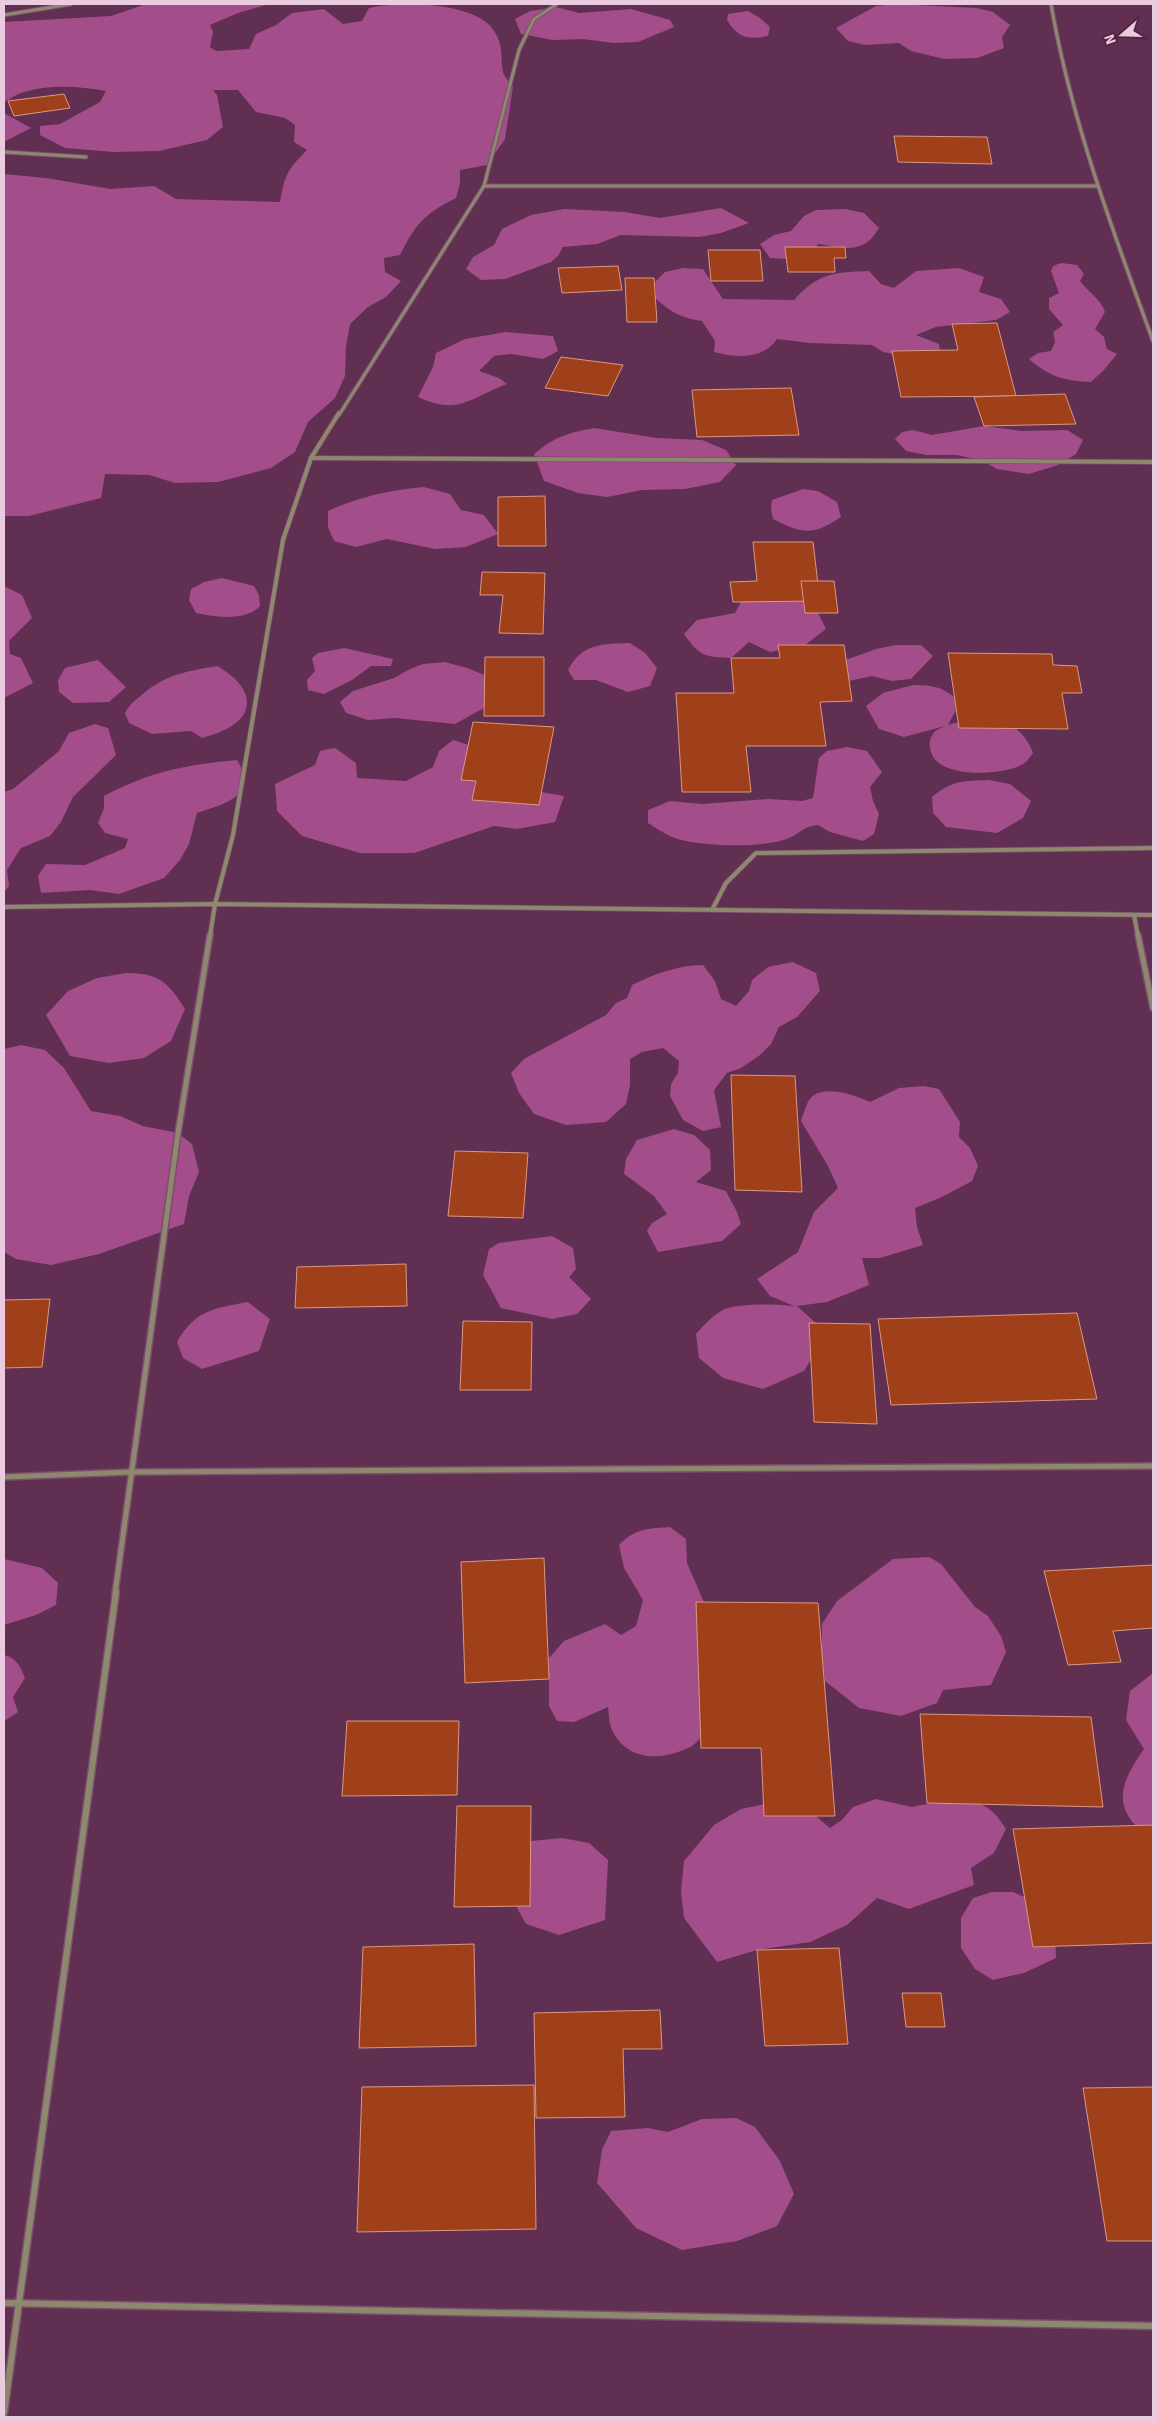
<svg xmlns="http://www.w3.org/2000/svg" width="1157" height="2421" font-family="Signika,sans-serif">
	<rect width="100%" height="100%" fill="#602f51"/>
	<!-- forest -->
	<g fill="#a34d8a">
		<path d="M146 4H269L238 13 210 25 213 32 210 47 216 51 249 49 256 34 276 25 292 13 324 9 343 24 362 21 369 8C400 1 480 1 496 34 504 50 500 56 503 71 503 76 510 82 513 87L505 139 487 165 460 170V184L456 198C424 214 416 224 400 255L384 258 385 272 401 281 386 297 368 307 350 324 346 347 345 376 335 398 308 422 295 452 271 468 218 482 175 483 149 475 105 474 101 498 29 516H4V174L46 178 111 189 154 186 176 199 280 202C285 174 288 169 307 150L294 142 295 125 285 118 256 112 238 90H213L217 95 223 127 207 140 159 151 114 152 65 148 40 135V126L60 124 100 102 106 91C78 86 48 84 21 93 14 95 10 100 4 102V22L111 16Z"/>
		<polygon points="895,4 977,8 993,12 1010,25 1002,37 1004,48 977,58 944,59 911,51 899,43 865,45 848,41 836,28 876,6"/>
		<polygon points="556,7 579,13 631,9 670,20 674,27 638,42 613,43 583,39 553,40 521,34 515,19 530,11"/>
		<path d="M748 11 760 18 770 27 768 36C747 40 738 38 727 20L728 14Z"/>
		<polygon points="4,113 31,128 4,142"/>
		<polygon points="721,208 749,223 721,233 699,237 621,235 597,244 563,247 558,256 551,262 505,279 481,280 466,269 473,257 494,245 502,229 531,215 564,209 625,212 660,218"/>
		<path d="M845 209 864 213 879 228C864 255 844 248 818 244L812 254 786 259 770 258 760 244 774 235 791 231 804 216 816 210Z"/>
		<path d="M1061 263 1077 265 1084 274 1080 281C1089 293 1101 299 1105 312L1095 329 1104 337 1107 349 1117 354 1103 371 1091 382C1064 381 1050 377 1029 359L1038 353 1051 351 1055 342 1053 332 1063 325 1049 309V298L1059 293 1051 271 1053 266Z"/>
		<path d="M683 268 703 269 723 299 794 300C818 273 835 272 869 271L881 284 894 288 916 271 959 268 984 277 979 292 1001 299 1010 312 996 320 936 327 916 335 939 344 940 351 916 358 883 352 872 345 810 343 777 339C762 360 737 358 714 352L715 341 702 321C683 319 671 312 656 299L655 282 665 272Z"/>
		<path d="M506 332 553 336 558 351 543 359 511 354 494 356 479 371 499 378 507 384C469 398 459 416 418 397L433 367 436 353 465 339Z"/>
		<polygon points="984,426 1022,431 1067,430 1083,440 1076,454 1058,465 1029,474 997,469 983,461 957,455 927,455 906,451 895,439 902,432 913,430 932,435"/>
		<path d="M594 428 657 438 702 440 726 450 736 465 720 482 685 489 642 490 607 497 578 493 544 481 534 454C554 437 568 433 594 428Z"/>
		<path d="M424 487 450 494 461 510 484 515 498 534 466 547 435 549 387 539 356 547 334 541 328 527V511C358 497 390 490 424 487Z"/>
		<path d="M803 489 818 491 837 502 841 517C812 536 803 534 773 519L771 509 772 500Z"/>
		<path d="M222 578 254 586 259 595 260 606C245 622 216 617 196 613L189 600 191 589 204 582Z"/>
		<polygon points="4,586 22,595 32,618 9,641 10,654 21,658 33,683 4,698"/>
		<path d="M753 596 804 601 818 613 826 629 805 645 770 652 749 642 731 658C705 657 699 656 684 634L697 620 735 613 741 602Z"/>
		<path d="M630 643 645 653 657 668 650 686 628 692 596 680H574L568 670C582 643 603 644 630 643Z"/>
		<polygon points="896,645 921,645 933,656 911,679 892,681 872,676 849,681 838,670 840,662 876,649"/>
		<polygon points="344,648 393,659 391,666 371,666 352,680 324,694 308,690 307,680 315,671 312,658 318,653"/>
		<polygon points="98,660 126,687 109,702 73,703 59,692 58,680 65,668"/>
		<polygon points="445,662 467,668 492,678 500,699 455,724 395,718 368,720 346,713 340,702 353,691 394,678 410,669 423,664"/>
		<path d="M217 666C232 674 254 692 245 712 238 727 216 734 202 738L191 731 152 734 129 723 125 713C130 703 136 700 144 693 167 674 188 671 217 666Z"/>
		<path d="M913 685C930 685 940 686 954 697L956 710 948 725C960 722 971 718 983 717 1005 714 1027 734 1033 753 1030 757 1027 762 1023 764 1004 776 938 779 931 752 929 745 929 740 933 734 935 730 942 728 945 726L904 737 879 729 866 706 883 693Z"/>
		<polygon points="95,724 108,728 116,755 73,797 61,822 50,836 21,848 7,870 9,886 4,892 4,792 13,789 59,751 69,733"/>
		<polygon points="453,740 469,745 477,765 474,790 517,803 541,792 564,796 555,822 517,829 494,826 414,853 360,853 302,836 277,811 275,784 315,765 320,751 335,748 356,763 357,778 406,781 433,767 439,751"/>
		<path d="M847 747 867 751 882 772 870 787 873 801 879 814 874 834 863 841 830 832 818 825C801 827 800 834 787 839 760 848 702 847 675 838 666 835 656 828 648 823V810L670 801 702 804 768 799 802 801 813 798 819 758 827 751Z"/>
		<path d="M237 760C261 796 223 804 197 813L189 844 180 860 164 878 119 894 90 890 41 893 38 876 46 864 85 865 125 848 128 839 105 833 98 823 104 808V796C151 771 185 765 237 760Z"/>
		<path d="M989 780 1010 784 1031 801 1023 818 997 833 946 827 933 813 932 797C952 780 964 781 989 780Z"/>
		<path d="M793 962 816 973 820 991 797 1017 779 1027 771 1044 760 1055 741 1068 727 1073 714 1090 721 1127 703 1131 683 1120 670 1096 671 1084 678 1073 679 1061 663 1048 642 1052 630 1059V1085L626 1104 606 1122 566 1125 534 1114 519 1093 511 1073 524 1059 606 1015 616 1003 627 998 632 985C654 974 679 965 703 965L715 981 721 999 736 1006 749 991 752 980 768 967Z"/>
		<path d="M126 973C159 973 168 982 185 1009L171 1041 144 1058 109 1063 70 1056 46 1015 68 991 97 978Z"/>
		<polygon points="21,1045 45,1050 64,1068 91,1111 120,1116 143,1126 178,1133 192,1144 199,1172 189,1196 184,1224 99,1254 51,1265 16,1259 4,1252 4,1049"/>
		<path d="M924 1086 939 1089 960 1122 959 1137 970 1148 978 1166 972 1181 942 1197 915 1208 917 1227 923 1245 880 1258H862L869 1285 827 1302 797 1306 827 1333 804 1371 763 1389 723 1378 699 1358 696 1334C704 1325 712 1316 723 1310 736 1303 778 1304 794 1306L770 1296 757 1279 798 1252 814 1212 838 1188 828 1166 801 1121C803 1115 805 1108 808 1102 818 1082 855 1095 870 1102L899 1088Z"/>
		<polygon points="674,1129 694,1135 710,1150 711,1170 696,1182 726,1191 737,1212 741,1224 722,1241 658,1252 647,1231 652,1223 667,1214 654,1196 624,1174 626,1159 637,1140"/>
		<polygon points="552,1236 573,1248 576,1269 569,1277 591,1299 577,1314 552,1319 501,1308 483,1275 489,1249 499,1243"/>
		<path d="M248 1302 270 1319 259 1351 202 1369 183 1358 177 1342C195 1310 215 1308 248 1302Z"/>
		<path d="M670 1527 686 1539 687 1563 707 1609 709 1728C703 1734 697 1744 690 1747 663 1761 627 1762 612 1730 609 1723 609 1714 608 1707L574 1722 557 1721 549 1706V1658L564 1641 605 1624 621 1635 636 1626 643 1600 624 1568 619 1545C634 1529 649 1528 670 1527Z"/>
		<polygon points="929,1557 941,1564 975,1607 988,1616 1001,1636 1006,1652 991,1685 943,1690 937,1703 901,1716 859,1708 825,1681 822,1653 822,1624 837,1601 893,1559"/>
		<polygon points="4,1559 42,1568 58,1583 56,1605 36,1615 4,1625"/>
		<path d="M4 1655C17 1658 20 1666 25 1678L13 1697 18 1712 4 1721Z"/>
		<path d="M1153 1673V1840C1148 1838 1143 1832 1138 1828 1110 1801 1126 1775 1144 1749L1126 1720 1130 1691Z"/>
		<path d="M956 1798C983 1804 991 1805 1006 1829L994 1853 971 1868 974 1885 909 1909 877 1898 847 1925 810 1942 757 1950 717 1962 684 1918 681 1891 684 1861 714 1825 741 1809 780 1801 816 1816 830 1828 842 1820 853 1807 876 1799 912 1807Z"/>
		<polygon points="562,1838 589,1843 608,1860 605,1920 559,1935 526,1924 516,1906 510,1852 531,1841"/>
		<polygon points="992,1892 1013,1892 1029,1899 1055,1930 1056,1958 1024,1973 993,1980 975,1969 961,1948 961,1918 973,1898"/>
		<polygon points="736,2118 755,2127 780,2161 794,2194 777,2226 737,2241 682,2250 636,2228 597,2183 602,2150 611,2131 648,2128 668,2132 702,2119"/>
	</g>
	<!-- building -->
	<g fill="#a0401a" stroke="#db9982">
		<polygon points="64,94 70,108 14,116 8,101"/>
		<polygon points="894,136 987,137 992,164 898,162"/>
		<polygon points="785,247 845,247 846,258 834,258 835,272 788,272"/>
		<polygon points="708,250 760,250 763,281 711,281"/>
		<polygon points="618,266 622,290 562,293 558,268"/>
		<polygon points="625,278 654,278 657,322 627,322"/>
		<polygon points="997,323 1016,396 901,397 892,351 958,350 952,324"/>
		<polygon points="561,357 623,365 608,396 545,388"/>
		<polygon points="791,388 799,435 697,437 692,390"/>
		<polygon points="1065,394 1076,424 984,426 974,397"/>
		<polygon points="545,496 546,546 498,546 498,497"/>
		<polygon points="753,542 813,542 820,601 733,602 730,582 757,581"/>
		<polygon points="482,572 545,573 543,634 499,633 503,595 480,595"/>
		<polygon points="801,581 834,581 838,613 805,613"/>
		<polygon points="778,645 844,645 852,701 820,702 826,746 746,746 751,792 682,792 676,693 734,693 731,658 780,658"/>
		<polygon points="948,653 1052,654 1053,665 1077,666 1082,693 1062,693 1068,729 959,728"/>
		<polygon points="485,657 544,657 544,716 484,716"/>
		<polygon points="473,722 554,727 539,805 472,800 476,781 461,780"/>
		<polygon points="731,1075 795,1076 802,1192 735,1190"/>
		<polygon points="455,1151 528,1153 523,1218 448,1216"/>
		<polygon points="406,1264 407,1306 295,1308 297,1267"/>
		<polygon points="50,1299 42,1367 4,1368 4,1300"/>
		<polygon points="1077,1313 1097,1399 891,1405 878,1319"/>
		<polygon points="463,1321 532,1322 531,1390 460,1390"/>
		<polygon points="809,1323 870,1324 877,1424 814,1422"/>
		<polygon points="544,1558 549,1679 465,1683 461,1562"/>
		<polygon points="1153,1565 1153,1628 1113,1631 1121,1662 1068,1665 1044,1571"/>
		<polygon points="696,1602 818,1603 835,1816 764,1816 761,1748 701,1748"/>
		<polygon points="920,1714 1091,1717 1103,1807 927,1803"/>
		<polygon points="347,1721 459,1721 457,1795 342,1796"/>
		<polygon points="457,1806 531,1806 530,1906 454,1907"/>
		<polygon points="1153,1825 1153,1943 1033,1947 1013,1829"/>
		<polygon points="474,1944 476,2046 359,2048 363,1947"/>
		<polygon points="839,1948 848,2044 765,2046 757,1950"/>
		<polygon points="902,1993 941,1993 945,2027 906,2027"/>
		<polygon points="660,2010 662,2049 623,2049 625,2117 536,2118 534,2013"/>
		<polygon points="534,2085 536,2229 357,2232 362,2087"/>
		<polygon points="1153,2087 1153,2241 1107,2241 1083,2088"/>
	</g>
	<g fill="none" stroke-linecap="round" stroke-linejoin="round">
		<defs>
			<g id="street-far3">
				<path d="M1051 4C1071 120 1113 231 1153 341"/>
				<polyline points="4,15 71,4"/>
				<polyline points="4,152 86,157"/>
				<polyline points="484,186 1097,186"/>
				<polyline points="339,415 484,186 519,50 534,19 557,4"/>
			</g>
			<g id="street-far2">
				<polyline points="311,458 1153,462"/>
				<polyline points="4,907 215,904 1153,915"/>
				<polyline points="712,910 726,883 756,853 1153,848"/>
				<polyline points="1134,915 1138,936"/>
				<polyline points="210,936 215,904 233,835 283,540 311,458 339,413"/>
			</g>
			<g id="street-far1">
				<polyline points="1138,935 1153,1008"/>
				<polyline points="4,1477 131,1472 1153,1466"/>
				<polyline points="115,1594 178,1133 210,935"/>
			</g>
			<g id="street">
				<polyline points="4,2303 1153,2326"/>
				<polyline points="4,2413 116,1592"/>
			</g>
		</defs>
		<!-- street-far3 casing -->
		<use href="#street-far3" stroke="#7c4e6d" stroke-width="5"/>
		<!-- street-far2 casing -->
		<use href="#street-far2" stroke="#7c4e6d" stroke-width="5.5"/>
		<!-- street-far1 casing -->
		<use href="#street-far1" stroke="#7c4e6d" stroke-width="8"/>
		<!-- street casing -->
		<use href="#street" stroke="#7c4e6d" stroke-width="9"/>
		<!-- street-far3 -->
		<use href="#street-far3" stroke="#8d886e" stroke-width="3"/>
		<!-- street-far2 -->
		<use href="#street-far2" stroke="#8d886e" stroke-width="4"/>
		<!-- street-far1 -->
		<use href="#street-far1" stroke="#8d886e" stroke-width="5"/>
		<!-- street -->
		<use href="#street" stroke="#8d886e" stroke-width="6"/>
	</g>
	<!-- border -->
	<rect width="1157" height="2421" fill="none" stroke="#eacbdf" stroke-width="10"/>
	<!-- north arrow -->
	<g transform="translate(1122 35) rotate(250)" stroke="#552446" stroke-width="4" paint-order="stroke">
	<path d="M0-4L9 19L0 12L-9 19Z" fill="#eacbdf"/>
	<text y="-8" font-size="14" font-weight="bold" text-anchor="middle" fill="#eacbdf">N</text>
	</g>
</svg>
